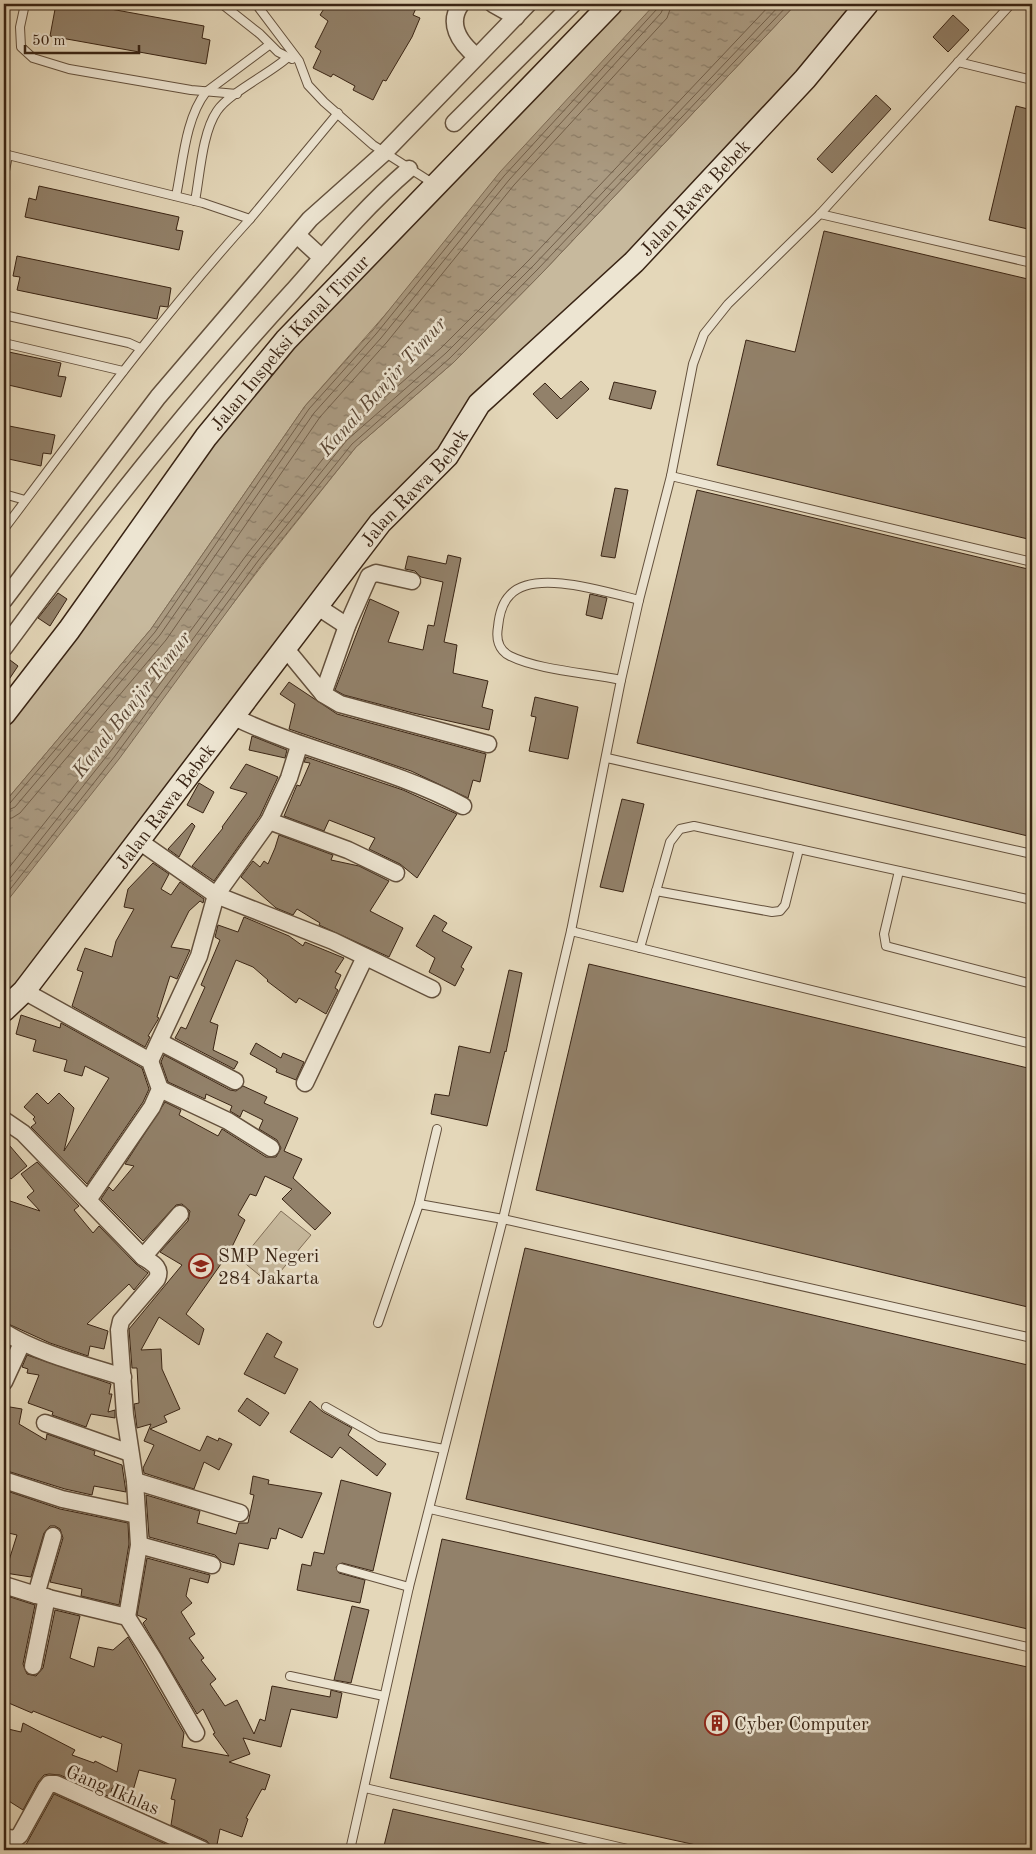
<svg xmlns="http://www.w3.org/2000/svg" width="1036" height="1854" font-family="'Old Standard TT',serif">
	<defs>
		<pattern id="water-ripples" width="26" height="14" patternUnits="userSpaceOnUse" patternTransform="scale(1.25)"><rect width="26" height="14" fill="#aa9a81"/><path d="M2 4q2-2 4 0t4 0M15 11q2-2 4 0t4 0" fill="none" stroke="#8b7d68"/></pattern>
	</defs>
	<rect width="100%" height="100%" fill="#e4d7b9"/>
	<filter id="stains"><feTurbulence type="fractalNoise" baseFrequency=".004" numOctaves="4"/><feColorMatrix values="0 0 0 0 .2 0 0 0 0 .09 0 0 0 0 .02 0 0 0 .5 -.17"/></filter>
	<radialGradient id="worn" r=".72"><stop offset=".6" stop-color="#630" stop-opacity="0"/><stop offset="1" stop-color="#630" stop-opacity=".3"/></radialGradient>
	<!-- grass -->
	<g fill="#c7b99d" stroke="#806e58">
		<polygon points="611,4 658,4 305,406 151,629 4,803 4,714 206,437"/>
		<polygon points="796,4 867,4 683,209 479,403 4,1010 4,903 267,559 356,447 454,362 542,273"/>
		<polygon points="281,1211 311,1235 270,1284 241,1260"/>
	</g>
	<!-- water -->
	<polygon fill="url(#water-ripples)" stroke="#7d6b55" points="655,4 796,4 542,273 454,362 356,447 262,564 119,759 4,905 4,803 151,629 305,406 373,330 500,172"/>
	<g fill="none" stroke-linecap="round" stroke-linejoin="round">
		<!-- shore -->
		<g stroke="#725f4a" stroke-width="1">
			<polyline points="4,805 10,803 155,632 309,409 376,334 504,176 657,9 658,4"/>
			<polyline points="4,812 15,807 160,635 314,413 381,338 509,180 661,13 665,4"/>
			<polyline points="4,819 12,818 20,813 166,640 320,417 387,342 514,185 667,18 672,4"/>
			<polyline points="4,874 104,748 248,553 342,435 441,348 529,260 771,4"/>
			<polyline points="4,886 110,752 253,557 347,440 446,353 534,265 781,4"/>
			<polyline points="4,897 115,756 258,561 352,444 450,358 538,269 789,4"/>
		</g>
	</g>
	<!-- building -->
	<g fill="#92816a" stroke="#392414">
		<polygon points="56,4 83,4 204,26 202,38 210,40 206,64 50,36"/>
		<polygon points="327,4 418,4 413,15 420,18 412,37 386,81 383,80 373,100 353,90 355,86 333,74 331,77 313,68 321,51 315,47 328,21 320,15"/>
		<polygon points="953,15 969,30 948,52 933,37"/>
		<polygon points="876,95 891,109 832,173 817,159"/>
		<polygon points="1016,106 1032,110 1032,230 989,220"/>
		<polygon points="39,186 179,217 176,230 183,231 179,250 25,217 29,198 36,200"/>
		<polygon points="824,231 1032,280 1032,540 717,465 746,340 795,352"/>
		<polygon points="17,256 171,288 168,307 160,306 157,319 17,290 20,277 13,276"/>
		<polygon points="4,351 61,363 58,376 66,377 61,397 4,384"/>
		<polygon points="581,381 589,389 557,419 533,394 545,383 561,399"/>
		<polygon points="614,382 656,391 651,409 609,399"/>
		<polygon points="4,425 55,435 51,454 43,453 41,466 4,458"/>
		<polygon points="615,488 628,490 615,558 601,556"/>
		<polygon points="697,490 1032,570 1032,837 637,743"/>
		<polygon points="448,555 461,558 444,642 457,645 453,673 488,681 482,707 493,710 489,730 413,713 344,695 335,690 370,599 399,612 388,642 423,650 428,625 434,626 443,582 421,577 415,571 405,569 408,556 446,564"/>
		<polygon points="58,593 67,599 50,626 38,618"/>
		<polygon points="590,594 607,598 602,619 586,615"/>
		<polygon points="6,657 18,666 4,687 4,658"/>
		<polygon points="289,682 337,714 486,754 480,782 473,780 468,798 411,771 289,729 295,704 280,694"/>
		<polygon points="535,697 578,707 568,759 529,751 536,717 531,716"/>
		<polygon points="252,736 287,750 285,758 249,750"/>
		<polygon points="306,757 403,790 457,814 417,878 400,864 369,849 375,838 329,820 324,831 284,816 297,785 300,786 310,763 304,762"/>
		<polygon points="246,764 278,777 260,816 214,881 192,866 223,828 222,827 247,793 230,788"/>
		<polygon points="199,783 214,792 203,813 187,805"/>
		<polygon points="622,799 644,804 623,892 600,887"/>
		<polygon points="192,823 195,826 179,857 168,849"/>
		<polygon points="279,835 333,855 331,860 359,866 389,881 370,911 403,928 389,957 319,925 320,923 297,909 293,915 276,908 241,877 253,861 260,867 264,861 268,864 275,848"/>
		<polygon points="153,863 169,874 161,889 171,895 180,882 204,899 203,903 200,901 189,911 171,947 190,950 177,979 170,976 157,1017 159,1018 148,1036 150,1037 145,1047 72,1006 83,972 77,970 85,948 112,957 116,941 134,909 124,907 128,889"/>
		<polygon points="434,915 447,923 442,931 472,947 461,967 464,969 455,986 429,972 435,958 416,946"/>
		<polygon points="244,917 289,936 303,946 305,942 344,958 335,972 341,975 335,988 338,990 326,1014 299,998 296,1003 267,981 268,980 253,967 236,960 210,1022 218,1025 213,1050 238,1062 234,1069 175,1038 181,1027 186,1029 205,987 201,985 220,940 215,937 218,925 238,932"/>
		<polygon points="589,964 1032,1069 1032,1308 536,1190"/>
		<polygon points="509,970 522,973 506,1052 505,1051 487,1126 431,1114 435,1094 449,1096 459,1046 490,1053"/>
		<polygon points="21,1015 60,1028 61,1023 142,1068 149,1089 143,1102 87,1184 31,1127 36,1123 33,1119 35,1117 24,1107 37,1093 48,1104 59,1093 74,1108 64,1151 109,1078 85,1066 82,1076 64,1071 67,1060 33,1051 36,1040 16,1034"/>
		<polygon points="256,1043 281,1058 283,1053 304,1062 296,1080 276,1072 277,1069 250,1054"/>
		<polygon points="164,1055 230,1090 236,1091 243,1086 267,1097 264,1103 298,1118 284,1151 302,1159 293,1178 331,1213 315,1230 282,1199 292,1189 265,1176 256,1196 250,1194 238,1215 245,1220 230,1251 186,1314 204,1329 199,1345 159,1317 141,1350 161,1349 162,1369 180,1409 164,1416 167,1422 150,1429 200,1451 207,1436 218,1441 219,1438 232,1444 219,1470 204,1462 194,1489 144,1473 143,1468 154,1445 144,1441 151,1424 137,1428 134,1404 139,1403 137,1368 132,1368 129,1329 182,1265 160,1252 188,1221 190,1211 182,1204 176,1205 143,1241 101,1199 109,1187 113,1191 134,1166 125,1164 165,1102 181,1110 179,1115 218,1136 222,1129 266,1157 276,1157 281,1148 277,1140 259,1129 263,1120 243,1110 240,1117 230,1111 232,1106 206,1094 205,1099 168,1082 161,1062"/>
		<polygon points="4,1139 27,1166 11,1179 4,1171"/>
		<polygon points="37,1162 79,1206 74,1210 93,1233 99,1226 136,1264 148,1273 134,1290 129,1284 87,1324 108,1331 104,1349 90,1346 88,1356 50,1343 4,1322 4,1257 10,1249 4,1243 4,1199 40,1211 27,1197 34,1191 21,1174"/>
		<polygon points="525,1248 1032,1366 1032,1630 466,1499"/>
		<polygon points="267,1333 282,1342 274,1357 298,1369 285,1394 244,1374"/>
		<polygon points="27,1355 111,1384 109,1394 112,1394 108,1412 115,1410 115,1418 91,1414 86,1427 52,1415 53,1412 28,1403 39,1375 27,1373 28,1369 22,1367"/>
		<polygon points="247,1398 269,1413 260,1426 238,1411"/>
		<polygon points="310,1401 323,1412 352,1428 348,1435 386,1464 377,1476 340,1447 332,1458 290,1432"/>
		<polygon points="4,1406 22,1409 19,1424 46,1440 47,1434 95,1451 94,1455 122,1465 126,1492 94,1486 92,1495 65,1489 4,1470"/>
		<polygon points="253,1476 269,1480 268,1484 322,1493 302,1538 279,1528 276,1539 271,1538 268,1549 239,1543 234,1565 222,1562 215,1555 149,1537 146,1495 200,1511 197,1523 236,1534 239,1523 248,1523 254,1495 250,1494"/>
		<polygon points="341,1480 391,1493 373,1571 342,1563 336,1567 339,1573 365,1580 360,1603 297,1590 302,1564 311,1566 314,1552 324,1554"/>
		<polygon points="4,1490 60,1509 128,1523 129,1544 119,1605 81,1596 82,1589 50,1582 63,1538 60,1529 55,1526 50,1526 44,1533 31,1577 5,1573 17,1535 4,1532 4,1509 7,1498 4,1497"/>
		<polygon points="442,1539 1032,1668 1032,1850 719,1850 390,1778"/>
		<polygon points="147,1558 210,1575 208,1583 190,1578 186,1596 192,1603 181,1612 195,1634 189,1638 204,1658 201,1660 216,1679 210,1684 225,1706 237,1700 254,1734 260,1719 265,1721 272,1686 330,1697 331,1690 342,1693 337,1718 291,1709 281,1747 243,1738 250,1754 229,1762 270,1775 265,1790 262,1789 246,1818 248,1819 242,1837 220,1829 216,1850 213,1850 207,1841 171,1825 175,1800 171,1799 176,1779 139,1770 132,1794 112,1788 110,1797 60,1775 49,1774 44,1775 38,1782 23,1810 4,1798 4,1728 21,1732 23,1723 75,1750 72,1755 94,1763 95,1761 117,1772 122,1744 102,1736 101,1738 33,1711 32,1713 4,1701 4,1595 35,1605 23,1664 27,1674 36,1676 43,1668 55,1610 80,1616 70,1658 94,1667 98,1647 113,1650 128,1637 184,1733 182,1747 229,1756 213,1734 215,1733 203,1709 197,1714 143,1623 147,1619 137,1615"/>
		<polygon points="352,1606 369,1610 351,1683 334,1680"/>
		<polygon points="54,1794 179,1850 23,1850"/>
		<polygon points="393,1809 554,1845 554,1850 383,1850"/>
	</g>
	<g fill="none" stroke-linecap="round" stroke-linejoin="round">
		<defs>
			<g id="lane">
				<polyline points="25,4 20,27 21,47 33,58 69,69 191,90 237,94"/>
				<polyline points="222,4 260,34 278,52 292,59"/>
				<polyline points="256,4 299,61 308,85 324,102 373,145 434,184"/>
				<polyline points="958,62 1032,80"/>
				<path d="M4 154 203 203 250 219C161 317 83 424 4 529"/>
				<polyline points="4,176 8,155"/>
				<path d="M176 196C183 163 185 119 206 92L269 45"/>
				<path d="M195 201C200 175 202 133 217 111 229 93 269 74 287 58"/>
				<polyline points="820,214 1032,263"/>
				<polyline points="250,219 338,113"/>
				<polyline points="4,315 129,343 140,348"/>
				<polyline points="4,343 123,371"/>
				<polyline points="671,476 1032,562"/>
				<polyline points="4,494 25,500"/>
				<path d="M621 680C589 673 538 670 510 656 498 650 496 638 498 627 499 616 502 603 510 595 534 568 609 593 639 600"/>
				<polyline points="607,758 1032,854"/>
				<polyline points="899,871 884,934 886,946 1032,984"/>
				<polyline points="656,891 772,912 780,911 785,905 799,849"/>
				<polyline points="571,931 1032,1044"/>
				<polyline points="640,948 670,842 680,829 694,826 1032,900"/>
				<polyline points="419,1204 437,1129"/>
				<polyline points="378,1323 419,1204 503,1219 1032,1338"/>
				<polyline points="326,1407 379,1437 444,1449"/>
				<polyline points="430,1509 1032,1648"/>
				<polyline points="341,1568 409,1587"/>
				<polyline points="290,1676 384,1696"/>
				<polyline points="365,1788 632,1850"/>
				<polyline points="350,1850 409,1587 503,1219 571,931 621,680 639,600 671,476 693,364 704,334 728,304 820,214 1011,4"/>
			</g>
			<g id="street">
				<path d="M461 4C447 23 459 42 476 56"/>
				<polyline points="493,4 516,17"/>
				<polyline points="454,123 573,4"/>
				<polyline points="297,235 322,258"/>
				<polyline points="4,600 158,397 310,219 384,153 528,4"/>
				<polyline points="318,607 347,626"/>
				<path d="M4 648C94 525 189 405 292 292 329 250 367 205 409 169"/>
				<polyline points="286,649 323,694 340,704 488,744"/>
				<polyline points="323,694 347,626 369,576 376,573 412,581"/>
				<path d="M234 717C308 753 390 767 463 806"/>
				<polyline points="269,821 348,850 396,873"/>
				<polyline points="139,841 216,895 333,941 432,989"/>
				<polyline points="24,991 150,1061 160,1089 152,1107 88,1200"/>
				<polyline points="160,1042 235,1081"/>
				<polyline points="150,1061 199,956 216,895 269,821 289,778 299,746"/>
				<polyline points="305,1083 365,957"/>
				<polyline points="160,1089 228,1121 271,1148"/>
				<path d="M4 1120 23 1133 143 1257C152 1263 162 1267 157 1279L121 1321 119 1330 125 1415 135 1481 139 1545 127 1617"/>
				<polyline points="143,1257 180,1214"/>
				<path d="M4 1332C40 1354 82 1364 123 1377"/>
				<polyline points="4,1382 22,1343"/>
				<polyline points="45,1423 130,1453"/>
				<polyline points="4,1480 62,1499 137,1515"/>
				<polyline points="135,1481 240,1513"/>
				<polyline points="139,1545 212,1565"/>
				<polyline points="4,1585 36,1595 127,1617 153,1658 196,1733"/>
				<polyline points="36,1595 53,1536"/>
				<polyline points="33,1666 47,1597"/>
				<polyline points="4,1837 15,1839 20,1835 46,1788 49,1784 56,1784 203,1850"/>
			</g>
			<g id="secondary">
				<path id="s1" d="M4 714 69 630 206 437 286 340 611 4"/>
				<path id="s2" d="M4 1010 24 991 380 523 447 456 479 404 634 262 805 79 867 4"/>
			</g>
		</defs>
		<!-- lane casing -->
		<use href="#lane" stroke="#64513d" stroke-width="10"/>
		<!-- street casing -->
		<use href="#street" stroke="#64513d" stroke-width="19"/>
		<!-- secondary casing -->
		<use href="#secondary" stroke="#392414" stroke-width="25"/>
		<!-- lane -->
		<use href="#lane" stroke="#ede5d2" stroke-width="8"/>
		<!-- street -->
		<use href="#street" stroke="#ede5d2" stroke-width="16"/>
		<!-- secondary -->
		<use href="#secondary" stroke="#ede5d2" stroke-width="22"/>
	</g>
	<!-- icons -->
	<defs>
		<symbol id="school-ring" viewBox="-11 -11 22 22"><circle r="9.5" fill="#ede5d2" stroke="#8f2418" stroke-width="1.5"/><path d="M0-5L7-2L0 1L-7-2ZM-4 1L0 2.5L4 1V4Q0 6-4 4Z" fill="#8f2418"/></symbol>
		<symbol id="building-ring" viewBox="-11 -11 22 22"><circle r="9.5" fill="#ede5d2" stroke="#8f2418" stroke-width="1.5"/><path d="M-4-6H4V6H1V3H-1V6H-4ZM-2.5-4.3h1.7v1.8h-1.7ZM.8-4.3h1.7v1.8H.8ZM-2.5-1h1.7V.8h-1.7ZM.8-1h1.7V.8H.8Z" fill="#8f2418"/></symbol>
	</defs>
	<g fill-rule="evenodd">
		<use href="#school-ring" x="187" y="1252" width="28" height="28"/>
		<use href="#building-ring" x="703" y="1709" width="28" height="28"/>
	</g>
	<g text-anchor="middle" stroke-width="5" stroke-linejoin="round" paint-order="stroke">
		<!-- street labels -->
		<g font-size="19" fill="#392414" stroke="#ede5d2">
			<text dy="7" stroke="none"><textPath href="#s2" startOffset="1070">Jalan Rawa Bebek</textPath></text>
			<text dy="7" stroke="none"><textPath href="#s1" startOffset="469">Jalan Inspeksi Kanal Timur</textPath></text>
			<text dy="7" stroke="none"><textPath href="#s2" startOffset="665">Jalan Rawa Bebek</textPath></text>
			<text dy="7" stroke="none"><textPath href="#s2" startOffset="260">Jalan Rawa Bebek</textPath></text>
			<text transform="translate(113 1789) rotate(23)" y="7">Gang Ikhlas</text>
		</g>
		<!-- poi labels -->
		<g font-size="19" fill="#392414" stroke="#ede5d2" text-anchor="start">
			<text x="218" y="1262">SMP Negeri<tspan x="218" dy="22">284 Jakarta</tspan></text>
			<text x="734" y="1730">Cyber Computer</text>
		</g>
		<!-- water labels -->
		<g font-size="20" font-style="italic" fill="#5b4735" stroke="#ede5d2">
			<text transform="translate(382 386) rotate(-48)" y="7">Kanal Banjir Timur</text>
			<text transform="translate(131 704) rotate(-52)" y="7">Kanal Banjir Timur</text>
		</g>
	</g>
	<!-- margin -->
	<rect width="1036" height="1854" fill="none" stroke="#e4d7b9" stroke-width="20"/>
	<rect x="5" y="5" width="1026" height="1844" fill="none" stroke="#392414" stroke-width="2.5"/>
	<rect x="10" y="10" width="1016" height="1834" fill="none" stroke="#392414"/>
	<!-- scale -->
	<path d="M25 45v8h114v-8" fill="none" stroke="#392414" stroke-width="2.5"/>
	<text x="32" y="45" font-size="15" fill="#392414" stroke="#ede5d2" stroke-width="4" paint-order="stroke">50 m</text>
	<rect width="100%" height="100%" filter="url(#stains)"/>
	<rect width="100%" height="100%" fill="url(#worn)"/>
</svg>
